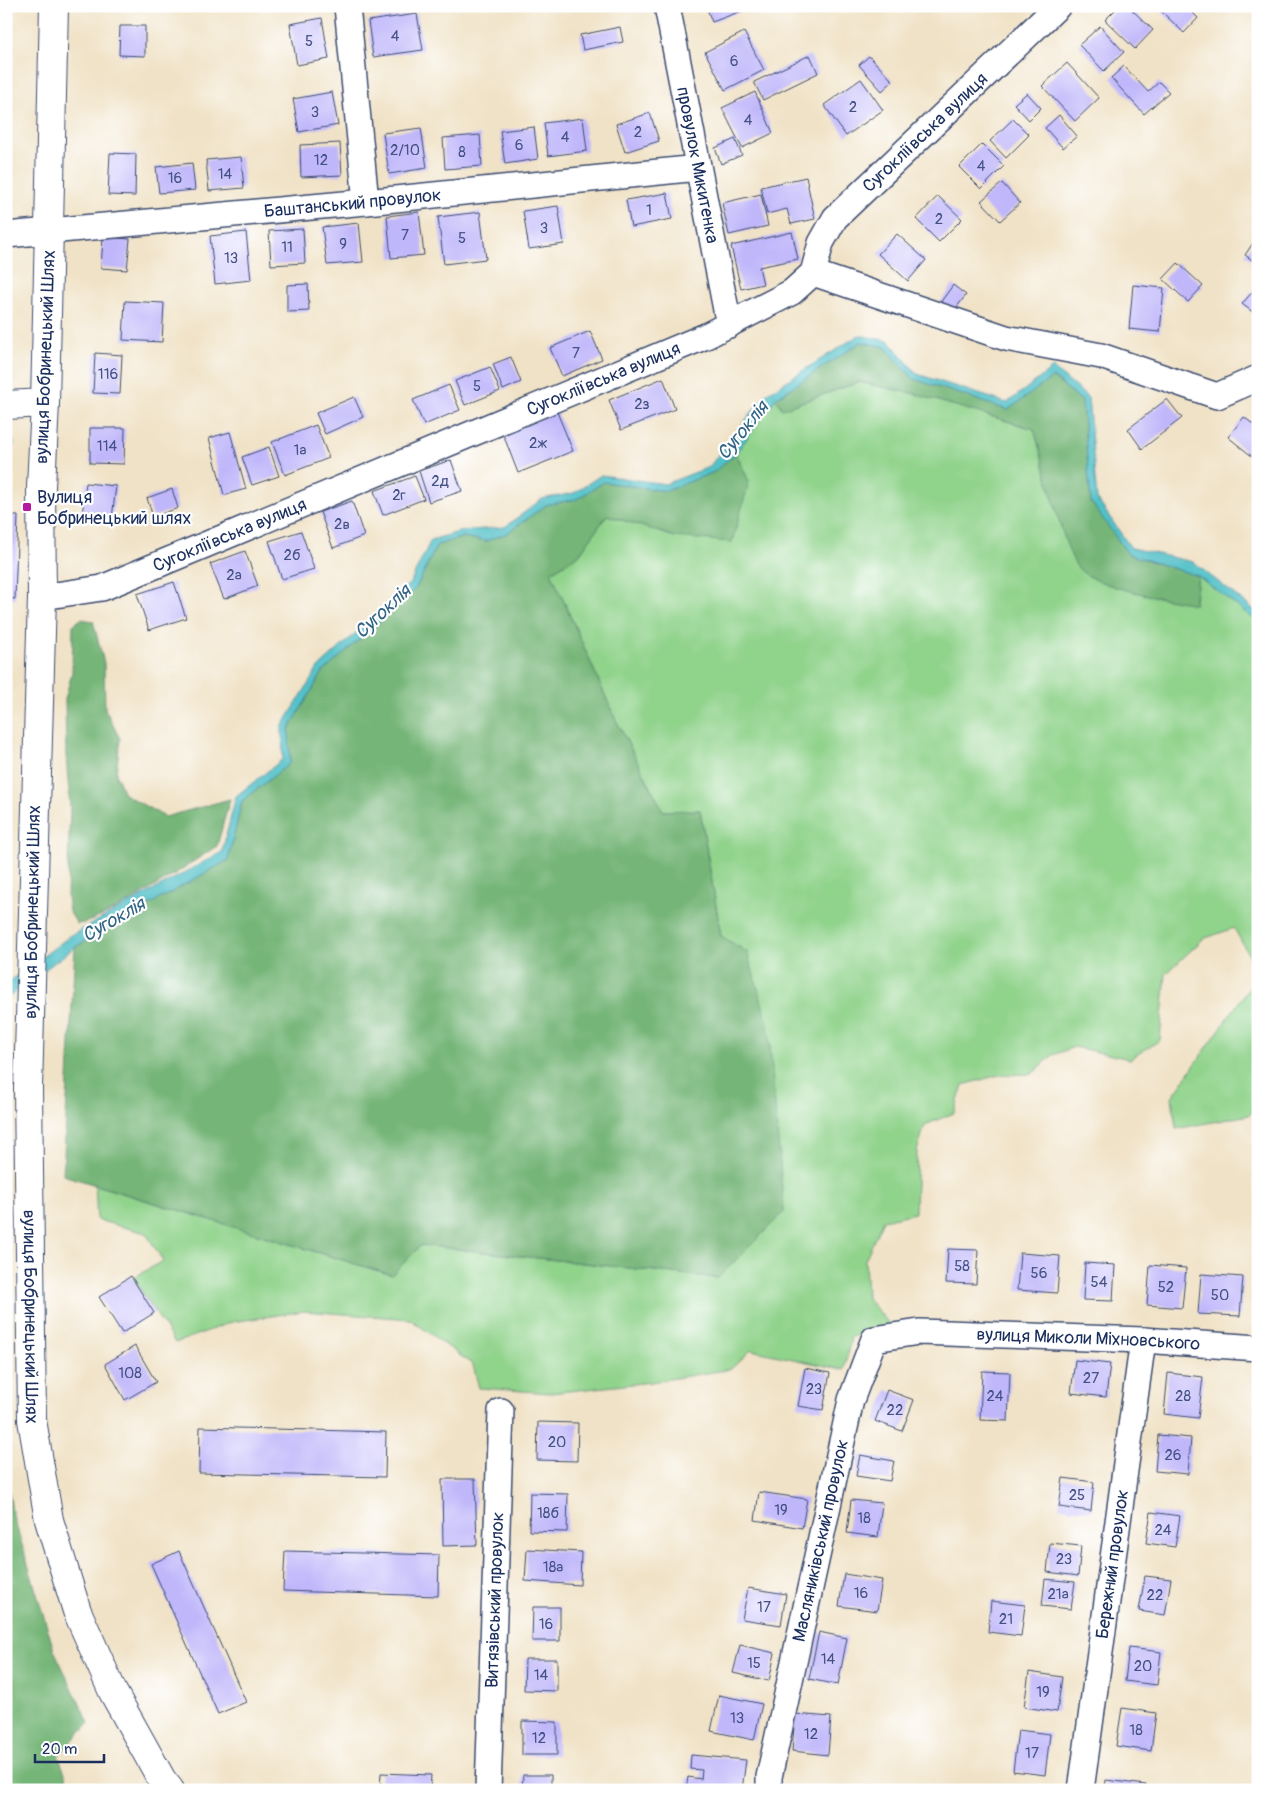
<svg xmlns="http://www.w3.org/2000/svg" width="1264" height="1796" font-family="Pangolin,sans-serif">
	<rect width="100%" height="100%" fill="#fff"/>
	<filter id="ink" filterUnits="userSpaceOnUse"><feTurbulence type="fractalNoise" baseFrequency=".02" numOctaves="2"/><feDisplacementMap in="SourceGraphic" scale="10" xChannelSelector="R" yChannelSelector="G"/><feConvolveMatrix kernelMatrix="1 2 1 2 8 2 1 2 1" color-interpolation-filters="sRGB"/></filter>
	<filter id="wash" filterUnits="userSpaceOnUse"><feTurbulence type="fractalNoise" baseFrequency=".0096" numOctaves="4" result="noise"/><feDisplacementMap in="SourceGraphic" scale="20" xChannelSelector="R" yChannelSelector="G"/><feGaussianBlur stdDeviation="1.12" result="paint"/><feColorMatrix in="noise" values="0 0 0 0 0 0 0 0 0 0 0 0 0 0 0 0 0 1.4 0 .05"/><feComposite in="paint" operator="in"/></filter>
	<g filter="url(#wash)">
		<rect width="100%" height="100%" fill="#f0e2c6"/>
		<!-- green -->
		<g fill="#90d38b" stroke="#568174">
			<polygon points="859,382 915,394 1034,429 1066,542 1195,604 1198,576 1258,622 1258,972 1234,928 1203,939 1166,974 1160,1040 1130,1059 1074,1047 1053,1055 1032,1074 999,1075 963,1085 954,1113 925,1125 917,1151 915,1213 883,1220 865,1260 867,1298 892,1327 851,1337 844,1370 751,1350 731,1369 651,1382 551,1393 479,1388 473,1365 410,1319 304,1311 232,1322 175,1343 133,1278 163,1261 146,1233 97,1220 95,1185 392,1275 421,1245 718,1278 784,1212 778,1154 747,952 721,936 700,810 663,811 615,718 551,572 579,555 607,515 675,537 749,482 736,453 776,398 782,409"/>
			<polygon points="1258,975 1258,1108 1249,1115 1176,1129 1172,1097"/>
		</g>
		<!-- forest -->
		<g fill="#74b577" stroke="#48726a">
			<path d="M861 342 885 347 914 379 1008 410 1052 377 1082 401 1091 502 1128 554 1198 576 1194 604C1165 598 1098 589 1078 568 1064 552 1042 455 1034 429L915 394 859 382 782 409 776 398Z"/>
			<polygon points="736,453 749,482 732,542 675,537 607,515 579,555 551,572 615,718 663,811 700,810 721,936 747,952 768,1023 784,1212 718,1278 421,1245 392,1275 63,1175 75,947 228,860 242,801 290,763 289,729 322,673 416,588 437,545 463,537 486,541 507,533 546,505 577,499 604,482 666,491 714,472"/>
			<path d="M81 619 93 621 104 663 105 709 120 739 116 774 124 794 165 817 230 799 217 846C189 864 106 922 77 924L69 911 67 897 70 807 66 755 65 699 72 673 73 625Z"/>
			<polygon points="6,1469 12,1512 54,1650 89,1723 58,1756 72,1790 6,1790"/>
		</g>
		<!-- water -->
		<polygon fill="#53c1c8" stroke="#377893" points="859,335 889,341 917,374 1007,403 1053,368 1088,398 1097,499 1131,548 1193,562 1258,613 1258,622 1198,576 1128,554 1091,502 1082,401 1053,377 1008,410 914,379 885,347 861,342 776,398 736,453 714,472 666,491 604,482 577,499 546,505 507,533 486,541 463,537 437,545 416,588 322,673 289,729 290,763 242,801 228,860 75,947 6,999 6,984 70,936 222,852 236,796 283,759 282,727 318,668 410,583 431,540 462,531 505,527 542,499 574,493 601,475 665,484 709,467 766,394"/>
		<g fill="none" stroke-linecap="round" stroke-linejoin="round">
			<!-- stream -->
			<polyline stroke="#53c1c8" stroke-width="7" points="6,447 11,443"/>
		</g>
		<g id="blocks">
			<!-- building -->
			<g fill="#c0b7fa">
				<polygon points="706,6 746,6 747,9 712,22"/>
				<polygon points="1119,6 1128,6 1153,30 1135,49 1105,20"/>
				<polygon points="1165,6 1186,6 1198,18 1184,33 1161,11"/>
				<polygon points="417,14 423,50 373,57 368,21"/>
				<polygon points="322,18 329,59 297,65 290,24"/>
				<polygon points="120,26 145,26 145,56 119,55"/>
				<polygon points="1100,26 1124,52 1104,71 1079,45"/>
				<polygon points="620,27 623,42 583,50 580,35"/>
				<polygon points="744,32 764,70 725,90 705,52"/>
				<polygon points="810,55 818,73 763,100 754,82"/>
				<polygon points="869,56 893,81 882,91 859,65"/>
				<polygon points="1067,63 1099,98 1075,121 1042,86"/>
				<polygon points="1124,66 1148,92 1159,82 1169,92 1144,114 1111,78"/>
				<polygon points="861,79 883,110 846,136 824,105"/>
				<polygon points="332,92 338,125 299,132 293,99"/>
				<polygon points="755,92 773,133 742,148 722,108"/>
				<polygon points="1027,93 1041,108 1029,120 1014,104"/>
				<polygon points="650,113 659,141 625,152 616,124"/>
				<polygon points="1059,115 1077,136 1063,148 1045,128"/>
				<polygon points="583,118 587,151 548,156 544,123"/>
				<polygon points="1013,119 1029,135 1006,158 990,141"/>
				<polygon points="534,127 538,159 505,164 500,131"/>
				<polygon points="421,128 427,168 389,174 383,133"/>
				<polygon points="480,135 482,166 445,169 443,138"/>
				<polygon points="735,139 742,155 721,164 715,148"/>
				<polygon points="340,143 342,175 301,177 300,145"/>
				<polygon points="982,144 1004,166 981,189 959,167"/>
				<polygon points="110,153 136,154 135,196 108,195"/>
				<polygon points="241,157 244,188 209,191 206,160"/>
				<polygon points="192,163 195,190 159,193 156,167"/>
				<polygon points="806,177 815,219 791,224 787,209 767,214 761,187"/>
				<polygon points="1002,183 1020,203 1000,221 981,201"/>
				<polygon points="667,193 672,219 631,227 626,200"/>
				<polygon points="761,194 768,226 729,235 722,203"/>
				<polygon points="938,196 962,219 939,242 916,219"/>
				<polygon points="558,206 564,244 529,249 523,211"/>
				<polygon points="419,212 424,255 391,258 387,216"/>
				<polygon points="480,212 486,259 444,264 438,217"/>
				<polygon points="359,223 363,262 327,265 322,227"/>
				<polygon points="303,229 305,263 271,265 269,231"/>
				<polygon points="246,232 251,280 215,284 210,236"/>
				<polygon points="792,232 798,259 759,267 763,284 741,289 731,246"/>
				<polygon points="897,234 926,260 908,281 878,254"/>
				<polygon points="103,237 130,239 127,270 101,268"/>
				<polygon points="1255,240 1258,242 1258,264 1245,255"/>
				<polygon points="1178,263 1203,286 1188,302 1163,279"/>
				<polygon points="308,284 309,311 287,312 287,285"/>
				<polygon points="953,285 966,295 950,316 937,307"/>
				<polygon points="1133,285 1164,288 1160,332 1129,329"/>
				<polygon points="1258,285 1258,316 1242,304"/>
				<polygon points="125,301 164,303 162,342 123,340"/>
				<polygon points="590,331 602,359 562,376 550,348"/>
				<polygon points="95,353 122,355 120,394 93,393"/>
				<polygon points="511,357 521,382 503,390 493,364"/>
				<polygon points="490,367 500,391 465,405 455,381"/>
				<polygon points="663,378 675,409 621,430 609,400"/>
				<polygon points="449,385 460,410 424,425 413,400"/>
				<polygon points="354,397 363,417 325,434 316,413"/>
				<polygon points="1167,399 1182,418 1142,449 1128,429"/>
				<polygon points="557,412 573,451 518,473 503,434"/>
				<polygon points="1244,417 1258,428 1258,461 1228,437"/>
				<polygon points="316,425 329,458 285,475 272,442"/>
				<polygon points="90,428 125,428 124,464 90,463"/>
				<polygon points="230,432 246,489 224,495 209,438"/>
				<polygon points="269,447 279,476 252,485 242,457"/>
				<polygon points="451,460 462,491 429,502 419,471"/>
				<polygon points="415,476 424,499 383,515 374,491"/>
				<polygon points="86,483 116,486 112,518 82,515"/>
				<polygon points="172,489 178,508 153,517 147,498"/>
				<polygon points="352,501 364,536 333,548 320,512"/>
				<polygon points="6,515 18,516 15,599 6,598"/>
				<polygon points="301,531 314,569 282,579 269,541"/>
				<polygon points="245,551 258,586 224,599 210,564"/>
				<polygon points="174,582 186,618 149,630 137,594"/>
				<polygon points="948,1249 978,1250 976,1284 946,1283"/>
				<polygon points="1020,1253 1060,1256 1057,1293 1017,1290"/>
				<polygon points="1085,1263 1115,1265 1113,1301 1083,1300"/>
				<polygon points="1150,1265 1186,1268 1182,1308 1147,1305"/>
				<polygon points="1201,1274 1243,1277 1240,1316 1198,1314"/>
				<polygon points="131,1276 154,1313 122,1333 99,1297"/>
				<polygon points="135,1346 156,1382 125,1400 105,1364"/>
				<polygon points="1075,1360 1110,1364 1106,1397 1071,1393"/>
				<polygon points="805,1368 830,1373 823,1410 798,1406"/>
				<polygon points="982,1371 1010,1372 1008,1421 980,1420"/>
				<polygon points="1168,1373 1203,1377 1198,1418 1164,1414"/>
				<polygon points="887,1390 914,1400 902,1431 875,1421"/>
				<polygon points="538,1422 578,1423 577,1461 537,1460"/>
				<polygon points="200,1427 386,1432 385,1477 199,1473"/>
				<polygon points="1158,1435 1191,1438 1188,1474 1155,1471"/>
				<polygon points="860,1455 894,1461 890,1481 856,1476"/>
				<polygon points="1063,1478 1094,1482 1091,1511 1059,1507"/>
				<polygon points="442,1479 475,1479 477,1545 443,1546"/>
				<polygon points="759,1492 807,1499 802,1528 755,1520"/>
				<polygon points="530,1493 568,1494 567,1532 529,1531"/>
				<polygon points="851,1500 882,1503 878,1537 847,1533"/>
				<polygon points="1151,1512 1180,1516 1175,1547 1146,1543"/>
				<polygon points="1050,1543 1081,1546 1078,1576 1047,1572"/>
				<polygon points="527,1549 581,1552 580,1585 525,1581"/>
				<polygon points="179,1551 246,1702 218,1714 151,1564"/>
				<polygon points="285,1551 439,1555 438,1596 283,1591"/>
				<polygon points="844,1574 882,1580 877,1611 839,1606"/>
				<polygon points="1145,1576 1171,1579 1165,1615 1139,1611"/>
				<polygon points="1045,1579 1075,1582 1071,1609 1042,1606"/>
				<polygon points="748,1588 786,1594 781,1625 742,1619"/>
				<polygon points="991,1601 1025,1605 1021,1636 988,1632"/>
				<polygon points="533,1607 560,1607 560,1641 532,1641"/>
				<polygon points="819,1632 847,1638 838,1685 809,1679"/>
				<polygon points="740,1645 775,1653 769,1681 733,1673"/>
				<polygon points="1129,1648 1161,1652 1157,1685 1125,1681"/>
				<polygon points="525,1659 557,1659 557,1691 524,1690"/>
				<polygon points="1029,1672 1062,1677 1057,1712 1024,1707"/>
				<polygon points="719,1695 762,1704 754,1740 711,1731"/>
				<polygon points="1122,1708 1156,1713 1151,1751 1116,1746"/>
				<polygon points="795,1714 831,1717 828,1755 792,1751"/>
				<polygon points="522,1721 557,1722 557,1755 522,1755"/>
				<polygon points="1018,1730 1050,1734 1045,1775 1013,1771"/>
				<polygon points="691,1755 746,1760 742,1790 686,1790 688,1777 701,1779 702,1770 690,1769"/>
				<polygon points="381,1773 431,1775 430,1790 380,1790"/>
				<polygon points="523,1775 551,1775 551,1790 522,1790"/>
				<polygon points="1106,1780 1146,1785 1145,1790 1105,1790"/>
			</g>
		</g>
	</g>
	<g filter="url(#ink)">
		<use href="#blocks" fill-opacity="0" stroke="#3b4a6e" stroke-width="1"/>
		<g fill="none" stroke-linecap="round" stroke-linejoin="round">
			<defs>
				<g id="street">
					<polyline points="347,6 366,202"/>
					<path id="s1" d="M667 6 729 325"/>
					<path id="s2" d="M6 235 366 202 698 168"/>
					<polyline points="813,273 1006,338 1101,356 1217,396 1258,378"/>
					<path id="s3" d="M42 597 102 588 706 336 792 292 813 273 821 243 835 218 1058 6"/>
					<path id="s4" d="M488 1790 501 1411"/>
					<path id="s5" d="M769 1790V1777L851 1400 874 1339 919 1332 1143 1340 1258 1348"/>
					<path id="s6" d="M1081 1790 1143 1340"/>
				</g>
				<polyline id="secondary" points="6,405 45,403"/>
				<g id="primary">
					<path id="s7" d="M54 6 45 403 41 487 42 597 28 1088 32 1420 49 1520 77 1611 113 1692 162 1780 170 1790"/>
				</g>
			</defs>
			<!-- street casing -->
			<use href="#street" stroke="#3b4a6e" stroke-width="28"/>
			<!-- secondary casing -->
			<use href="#secondary" stroke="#3b4a6e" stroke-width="30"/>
			<!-- primary casing -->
			<use href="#primary" stroke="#3b4a6e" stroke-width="30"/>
			<!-- street -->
			<use href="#street" stroke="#fff" stroke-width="25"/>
			<!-- secondary -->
			<use href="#secondary" stroke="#fff" stroke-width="28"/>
			<!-- primary -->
			<use href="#primary" stroke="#fff" stroke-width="28"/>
		</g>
	</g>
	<!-- markers -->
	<rect fill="#b5179e" stroke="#fff" stroke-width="2" x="22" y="502" width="10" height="10" rx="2.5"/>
	<g text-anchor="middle" stroke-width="4.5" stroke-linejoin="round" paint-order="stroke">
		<!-- number labels -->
		<g font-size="15" fill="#445185">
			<text x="395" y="41">4</text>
			<text x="309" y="46">5</text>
			<text x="734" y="66">6</text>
			<text x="853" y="112">2</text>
			<text x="315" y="117">3</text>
			<text x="748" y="125">4</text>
			<text x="638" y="137">2</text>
			<text x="565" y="142">4</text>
			<text x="519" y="150">6</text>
			<text x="405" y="155">2/10</text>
			<text x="462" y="157">8</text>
			<text x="321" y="165">12</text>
			<text x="981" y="171">4</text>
			<text x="225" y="179">14</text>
			<text x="175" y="183">16</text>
			<text x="649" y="215">1</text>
			<text x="939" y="224">2</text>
			<text x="544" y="233">3</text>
			<text x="405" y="240">7</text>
			<text x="462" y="243">5</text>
			<text x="343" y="249">9</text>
			<text x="287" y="252">11</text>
			<text x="231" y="263">13</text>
			<text x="576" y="358">7</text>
			<text x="108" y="379">116</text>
			<text x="477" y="391">5</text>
			<text x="642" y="409">2з</text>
			<text x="538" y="448">2ж</text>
			<text x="107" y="451">114</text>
			<text x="300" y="455">1а</text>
			<text x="440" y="486">2д</text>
			<text x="399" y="500">2г</text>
			<text x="342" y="529">2в</text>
			<text x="292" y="560">2б</text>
			<text x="234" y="580">2а</text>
			<text x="962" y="1271">58</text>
			<text x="1039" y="1278">56</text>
			<text x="1099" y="1287">54</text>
			<text x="1166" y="1292">52</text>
			<text x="1220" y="1300">50</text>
			<text x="130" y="1378">108</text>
			<text x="1091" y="1383">27</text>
			<text x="814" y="1394">23</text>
			<text x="995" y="1401">24</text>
			<text x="1183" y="1401">28</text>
			<text x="895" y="1415">22</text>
			<text x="557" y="1447">20</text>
			<text x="1173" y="1460">26</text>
			<text x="1077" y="1500">25</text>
			<text x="781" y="1515">19</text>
			<text x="548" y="1518">18б</text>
			<text x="864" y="1523">18</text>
			<text x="1163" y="1535">24</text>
			<text x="1064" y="1564">23</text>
			<text x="553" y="1572">18а</text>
			<text x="861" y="1598">16</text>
			<text x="1058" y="1599">21а</text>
			<text x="1155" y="1600">22</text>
			<text x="764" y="1612">17</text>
			<text x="1006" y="1624">21</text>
			<text x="546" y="1629">16</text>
			<text x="828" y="1664">14</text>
			<text x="754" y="1668">15</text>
			<text x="1143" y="1671">20</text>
			<text x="541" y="1680">14</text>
			<text x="1043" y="1697">19</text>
			<text x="737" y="1723">13</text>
			<text x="1136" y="1735">18</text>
			<text x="811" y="1739">12</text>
			<text x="539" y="1743">12</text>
			<text x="1032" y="1758">17</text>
		</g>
		<!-- street labels -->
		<g font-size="18" fill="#1b2f5e" stroke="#fff">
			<text dy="6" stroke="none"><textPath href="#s3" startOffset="1024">Сугокліївська вулиця</textPath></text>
			<text dy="6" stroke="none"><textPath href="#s1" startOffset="162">провулок Микитенка</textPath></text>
			<text dy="6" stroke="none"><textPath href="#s2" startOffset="348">Баштанський провулок</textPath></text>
			<text transform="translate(45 357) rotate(-88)" y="6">вулиця Бобринецький Шлях</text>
			<text dy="6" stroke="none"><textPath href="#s3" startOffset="604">Сугокліївська вулиця</textPath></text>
			<text dy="6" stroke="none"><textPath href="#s3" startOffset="199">Сугокліївська вулиця</textPath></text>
			<text transform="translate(32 912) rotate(-89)" y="6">вулиця Бобринецький Шлях</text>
			<text dy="6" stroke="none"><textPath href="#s7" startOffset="1311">вулиця Бобринецький Шлях</textPath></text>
			<text dy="6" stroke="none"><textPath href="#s5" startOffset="679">вулиця Миколи Міхновського</textPath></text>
			<text dy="6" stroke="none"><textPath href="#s5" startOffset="255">Масляниківський провулок</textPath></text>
			<text dy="6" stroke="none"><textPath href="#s6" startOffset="228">Бережний провулок</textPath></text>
			<text dy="6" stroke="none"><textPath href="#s4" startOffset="190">Витязівський провулок</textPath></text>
		</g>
		<!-- poi labels -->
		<g font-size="18" fill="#1b2f5e" stroke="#fff" text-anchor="start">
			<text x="37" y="503">Вулиця<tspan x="37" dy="21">Бобринецький шлях</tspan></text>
		</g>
		<!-- water labels -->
		<g font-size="19" font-style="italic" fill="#2f6283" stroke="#fff">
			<text transform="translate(742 430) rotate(-51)" y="7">Сугоклія</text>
			<text transform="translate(382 611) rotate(-43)" y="7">Сугоклія</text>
			<text transform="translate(113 919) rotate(-30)" y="7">Сугоклія</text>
		</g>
	</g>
	<!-- margin -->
	<rect width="1264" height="1796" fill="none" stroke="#fff" stroke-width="25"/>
	<!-- scale -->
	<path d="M35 1754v8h69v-8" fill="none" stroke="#1b2f5e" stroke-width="2.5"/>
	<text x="42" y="1754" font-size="15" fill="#1b2f5e" stroke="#ffffff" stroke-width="4" paint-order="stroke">20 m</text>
</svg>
